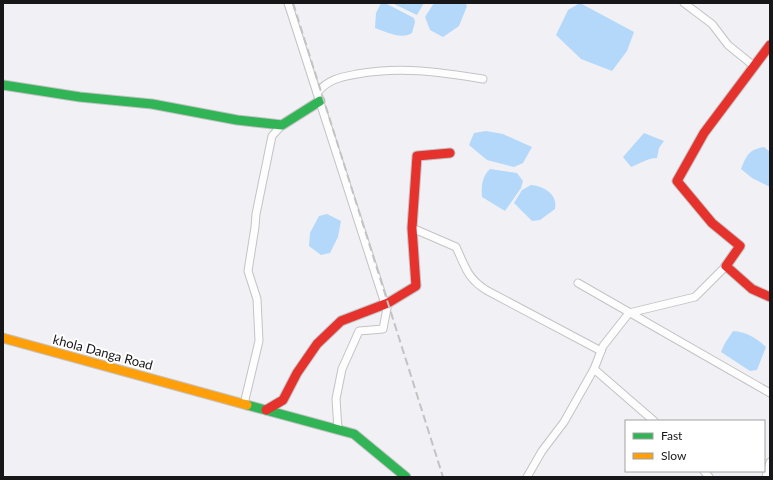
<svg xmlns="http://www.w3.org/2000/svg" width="773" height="480" font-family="Lato,sans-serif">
	<rect width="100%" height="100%" fill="#f1f1f5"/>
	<!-- water -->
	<g fill="#b3d8fa">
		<path d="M381 3H385L414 18 415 22 412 33C401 40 387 32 375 28L376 13Z"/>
		<polygon points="392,3 424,3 417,15"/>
		<polygon points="434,3 465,3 467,6 459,26 443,37 430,30 425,17"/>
		<polygon points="580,3 634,32 627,51 612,71 581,59 556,35 568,10"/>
		<polygon points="486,131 503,134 532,147 523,163 514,167 487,160 469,145 474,133"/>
		<path d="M644 133 664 141 659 148 657 158C647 158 640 164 631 167L623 157Z"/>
		<path d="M764 147 770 152V187L752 178 741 169C747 155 748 150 764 147Z"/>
		<path d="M490 169 517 173 523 181 521 188 505 211 482 197C481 187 482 176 490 169Z"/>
		<path d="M531 185C543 186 558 194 555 209L540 220 532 221 514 203 522 190Z"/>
		<polygon points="327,214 341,221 338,237 330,253 321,255 309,246 310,233 319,216"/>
		<path d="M733 331C747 332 756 338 766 347L757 370 750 371 721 352 725 343Z"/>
	</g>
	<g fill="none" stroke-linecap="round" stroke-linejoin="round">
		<defs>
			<g id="street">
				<polyline points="288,3 385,304"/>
				<polyline points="684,3 712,24 728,45 754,66"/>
				<path d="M317 93C328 79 341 77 357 74 401 66 439 72 483 79"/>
				<path d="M412 228 456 247C465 266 467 278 486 290L601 351"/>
				<polyline points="578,283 770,393"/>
				<polyline points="244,404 259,341 257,299 248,271 255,227 256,214 272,136 282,125"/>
				<polyline points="654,421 594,369 603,346 629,313 695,297 726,266"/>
				<polyline points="338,429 336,399 342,369 359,331 383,329 388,303"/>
				<polyline points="704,471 709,477"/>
				<polyline points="527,477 542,451 564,422 594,369"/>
				<polyline points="766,477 770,462"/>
			</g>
			<g id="fast">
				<polyline points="3,85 80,97 152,104 237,120 282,125 320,101"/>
				<polyline points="247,405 354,434 406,477"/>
			</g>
			<polyline id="slow" points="3,338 247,405"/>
			<g id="jam">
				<polyline points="770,45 704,133 677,181 712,223 740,246 726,266 752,289 770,297"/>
				<polyline points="266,410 283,400 297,373 317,344 341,321 388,303 416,286 412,228 417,156 450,153"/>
			</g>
		</defs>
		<!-- street casing -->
		<use href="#street" stroke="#c3c3c6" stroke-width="9"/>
		<!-- fast casing -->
		<use href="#fast" stroke="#c3c3c6" stroke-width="11"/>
		<!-- slow casing -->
		<use href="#slow" stroke="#c3c3c6" stroke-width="11"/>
		<!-- jam casing -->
		<use href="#jam" stroke="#c3c3c6" stroke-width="11"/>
		<!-- street -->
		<use href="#street" stroke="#fdfdfe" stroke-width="7"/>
		<!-- fast -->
		<use href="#fast" stroke="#30b455" stroke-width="9"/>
		<!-- slow -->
		<use href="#slow" stroke="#ff9f0a" stroke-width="9"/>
		<!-- jam -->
		<use href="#jam" stroke="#e5322d" stroke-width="9"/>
		<!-- rail -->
		<polyline stroke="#c3c3c4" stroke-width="2" stroke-dasharray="8 4" stroke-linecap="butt" points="293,3 443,477"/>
	</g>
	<g text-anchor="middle" stroke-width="4" stroke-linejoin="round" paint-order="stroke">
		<!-- street labels -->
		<g font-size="13" fill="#17171a" stroke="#fff">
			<text transform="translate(103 352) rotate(15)" y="5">khola Danga Road</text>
		</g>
	</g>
	<!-- border -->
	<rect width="773" height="480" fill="none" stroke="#17171a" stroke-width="8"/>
	<!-- legend -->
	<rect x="625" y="420" width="140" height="52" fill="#ffffff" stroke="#a2a2a3"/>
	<rect x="633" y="433" width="20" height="6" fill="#30b455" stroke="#a2a2a3"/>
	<text x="661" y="440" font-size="12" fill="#17171a">Fast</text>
	<rect x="633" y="453" width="20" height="6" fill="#ff9f0a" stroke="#a2a2a3"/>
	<text x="661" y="460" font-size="12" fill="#17171a">Slow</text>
</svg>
